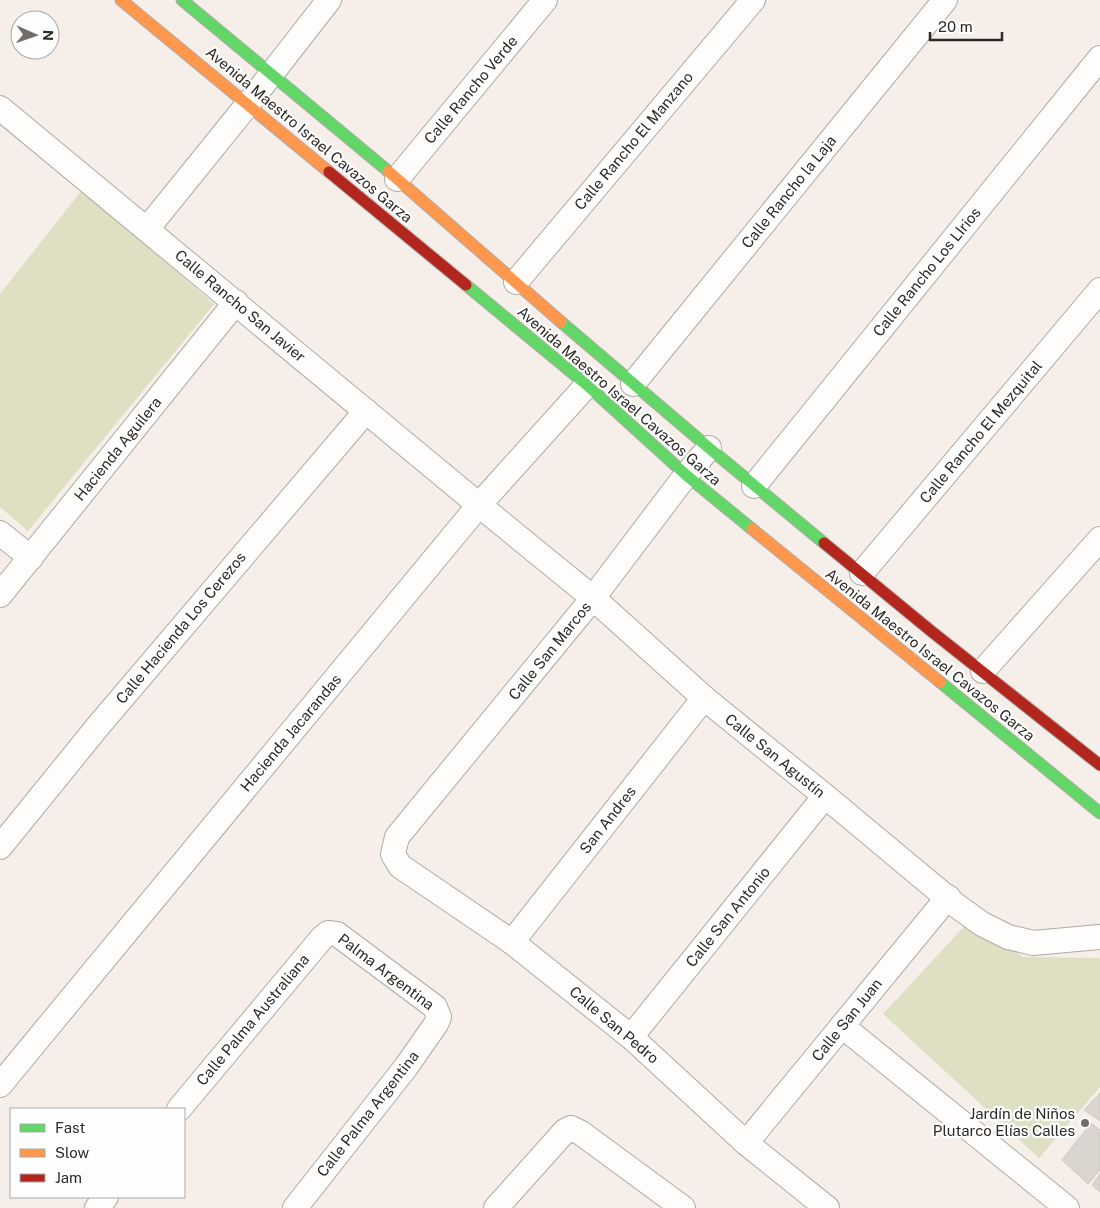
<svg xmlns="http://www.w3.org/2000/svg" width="1100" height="1208" font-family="'Public Sans',sans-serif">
	<rect width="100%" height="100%" fill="#f6efe9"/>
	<!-- green -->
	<g fill="#dedfc3">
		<polygon points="82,190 214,304 28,531 0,507 0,294"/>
		<polygon points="970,920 1023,957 1100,958 1100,1087 1039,1158 883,1014"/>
	</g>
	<!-- building -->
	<g fill="#dbd5d0" stroke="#cfc9c4">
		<polygon points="1100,1093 1100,1121 1084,1110"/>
		<polygon points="1091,1123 1100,1130 1100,1170 1088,1184 1062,1160"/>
		<polygon points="1100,1174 1100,1192 1092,1185"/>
	</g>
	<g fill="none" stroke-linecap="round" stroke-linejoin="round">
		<defs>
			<g id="street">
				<polyline points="0,108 479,505 593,598 704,698 825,796 957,906 982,924 1008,937 1021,940 1033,943 1100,937"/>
				<polyline points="397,179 545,0"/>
				<polyline points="147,229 248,104 329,0"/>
				<polyline points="516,282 753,0"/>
				<polyline points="633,384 945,0"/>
				<polyline points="709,448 686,475 593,598 397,837 393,854 400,866 512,942 631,1037 746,1143 827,1208"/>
				<polyline points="754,486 1100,58"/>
				<polyline points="0,533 31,558"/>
				<polyline points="862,573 1100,290"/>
				<polyline points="0,595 236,302"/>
				<polyline points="983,671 1100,539"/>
				<polyline points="0,847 99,725 366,411"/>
				<polyline points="512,942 704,698"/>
				<polyline points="842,1026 1067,1208"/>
				<polyline points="631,1037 825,796"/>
				<polyline points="0,1085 479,505 587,385"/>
				<polyline points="179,1109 322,938 328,933 337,934 435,1007 439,1017 436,1024 406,1067 295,1208"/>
				<polyline points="746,1143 948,897"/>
				<polyline points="97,1208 106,1197"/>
				<polyline points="496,1208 565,1131 571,1128 581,1133 683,1208"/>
			</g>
			<g id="fast">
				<polyline points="182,0 388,171"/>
				<polyline points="466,285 587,385 686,475 752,529"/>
				<polyline points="561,322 709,448 824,543"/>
				<polyline points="940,682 1100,813"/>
			</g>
			<g id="slow">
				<polyline points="121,0 329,172"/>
				<polyline points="388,171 561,322"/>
				<polyline points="752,529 940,682"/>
			</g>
			<g id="jam">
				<polyline points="329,172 466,285"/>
				<polyline points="824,543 931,631 1100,765"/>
			</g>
		</defs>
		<!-- street casing -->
		<use href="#street" stroke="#afaaa5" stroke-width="26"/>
		<!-- fast casing -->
		<use href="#fast" stroke="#afaaa5" stroke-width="13"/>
		<!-- slow casing -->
		<use href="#slow" stroke="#afaaa5" stroke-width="13"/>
		<!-- jam casing -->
		<use href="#jam" stroke="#afaaa5" stroke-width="13"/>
		<!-- street -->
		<use href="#street" stroke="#fefdfc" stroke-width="24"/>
		<!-- fast -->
		<use href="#fast" stroke="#63d668" stroke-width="11"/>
		<!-- slow -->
		<use href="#slow" stroke="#ff974d" stroke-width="11"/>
		<!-- jam -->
		<use href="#jam" stroke="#b3261e" stroke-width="11"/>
	</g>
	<!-- markers -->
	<circle fill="#746e6a" stroke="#fefefe" stroke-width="2" cx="1085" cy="1123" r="5"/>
	<g text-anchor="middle" stroke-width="4.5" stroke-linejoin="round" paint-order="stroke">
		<!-- street labels -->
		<g font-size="15" fill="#2e2925" stroke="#fefefe">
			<text transform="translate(471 90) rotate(-50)" y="5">Calle Rancho Verde</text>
			<text transform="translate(309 135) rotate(40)" y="5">Avenida Maestro Israel Cavazos Garza</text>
			<text transform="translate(634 141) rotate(-50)" y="5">Calle Rancho El Manzano</text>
			<text transform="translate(789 192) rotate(-51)" y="5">Calle Rancho la Laja</text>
			<text transform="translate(927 272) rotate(-51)" y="5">Calle Rancho Los LIrios</text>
			<text transform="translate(240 306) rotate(40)" y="5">Calle Rancho San Javier</text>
			<text transform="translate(619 396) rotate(41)" y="5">Avenida Maestro Israel Cavazos Garza</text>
			<text transform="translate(981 432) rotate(-50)" y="5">Calle Rancho El Mezquital</text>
			<text transform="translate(118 449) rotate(-51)" y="5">Hacienda Aguilera</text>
			<text transform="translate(181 628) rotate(-50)" y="5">Calle Hacienda Los Cerezos</text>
			<text transform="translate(550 651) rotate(-51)" y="5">Calle San Marcos</text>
			<text transform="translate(930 655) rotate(39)" y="5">Avenida Maestro Israel Cavazos Garza</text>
			<text transform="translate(291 733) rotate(-50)" y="5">Hacienda Jacarandas</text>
			<text transform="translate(775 756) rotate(39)" y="5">Calle San Agustín</text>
			<text transform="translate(608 820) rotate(-52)" y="5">San Andres</text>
			<text transform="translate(728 917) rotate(-51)" y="5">Calle San Antonio</text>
			<text transform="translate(386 972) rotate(37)" y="5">Palma Argentina</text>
			<text transform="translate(253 1020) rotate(-50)" y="5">Calle Palma Australiana</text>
			<text transform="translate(847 1020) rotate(-51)" y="5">Calle San Juan</text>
			<text transform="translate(614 1025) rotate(40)" y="5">Calle San Pedro</text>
			<text transform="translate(368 1114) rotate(-52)" y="5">Calle Palma Argentina</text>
		</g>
		<!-- poi labels -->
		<g font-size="15" fill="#2e2925" stroke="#fefefe" text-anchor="end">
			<text x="1075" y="1119">Jardín de Niños<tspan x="1075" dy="17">Plutarco Elías Calles</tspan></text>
		</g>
	</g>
	<!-- legend -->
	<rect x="10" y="1108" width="175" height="90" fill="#fefefe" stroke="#aba9a7"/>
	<rect x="20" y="1124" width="25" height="8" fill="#63d668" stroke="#aba9a7"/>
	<text x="55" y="1133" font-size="15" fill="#2e2925">Fast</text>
	<rect x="20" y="1149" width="25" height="8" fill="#ff974d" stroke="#aba9a7"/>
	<text x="55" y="1158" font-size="15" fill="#2e2925">Slow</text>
	<rect x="20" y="1174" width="25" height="8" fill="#b3261e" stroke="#aba9a7"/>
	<text x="55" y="1183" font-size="15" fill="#2e2925">Jam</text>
	<!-- north arrow -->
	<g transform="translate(35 35) rotate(92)"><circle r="24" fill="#fefefe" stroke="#aba9a7"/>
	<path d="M0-4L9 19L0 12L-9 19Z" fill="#746e6a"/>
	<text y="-8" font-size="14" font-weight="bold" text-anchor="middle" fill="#2e2925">N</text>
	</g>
	<!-- scale -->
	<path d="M930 32v8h72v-8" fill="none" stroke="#2e2925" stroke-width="2.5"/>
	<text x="938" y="32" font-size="15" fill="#2e2925" stroke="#fefefe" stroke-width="4" paint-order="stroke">20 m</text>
</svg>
